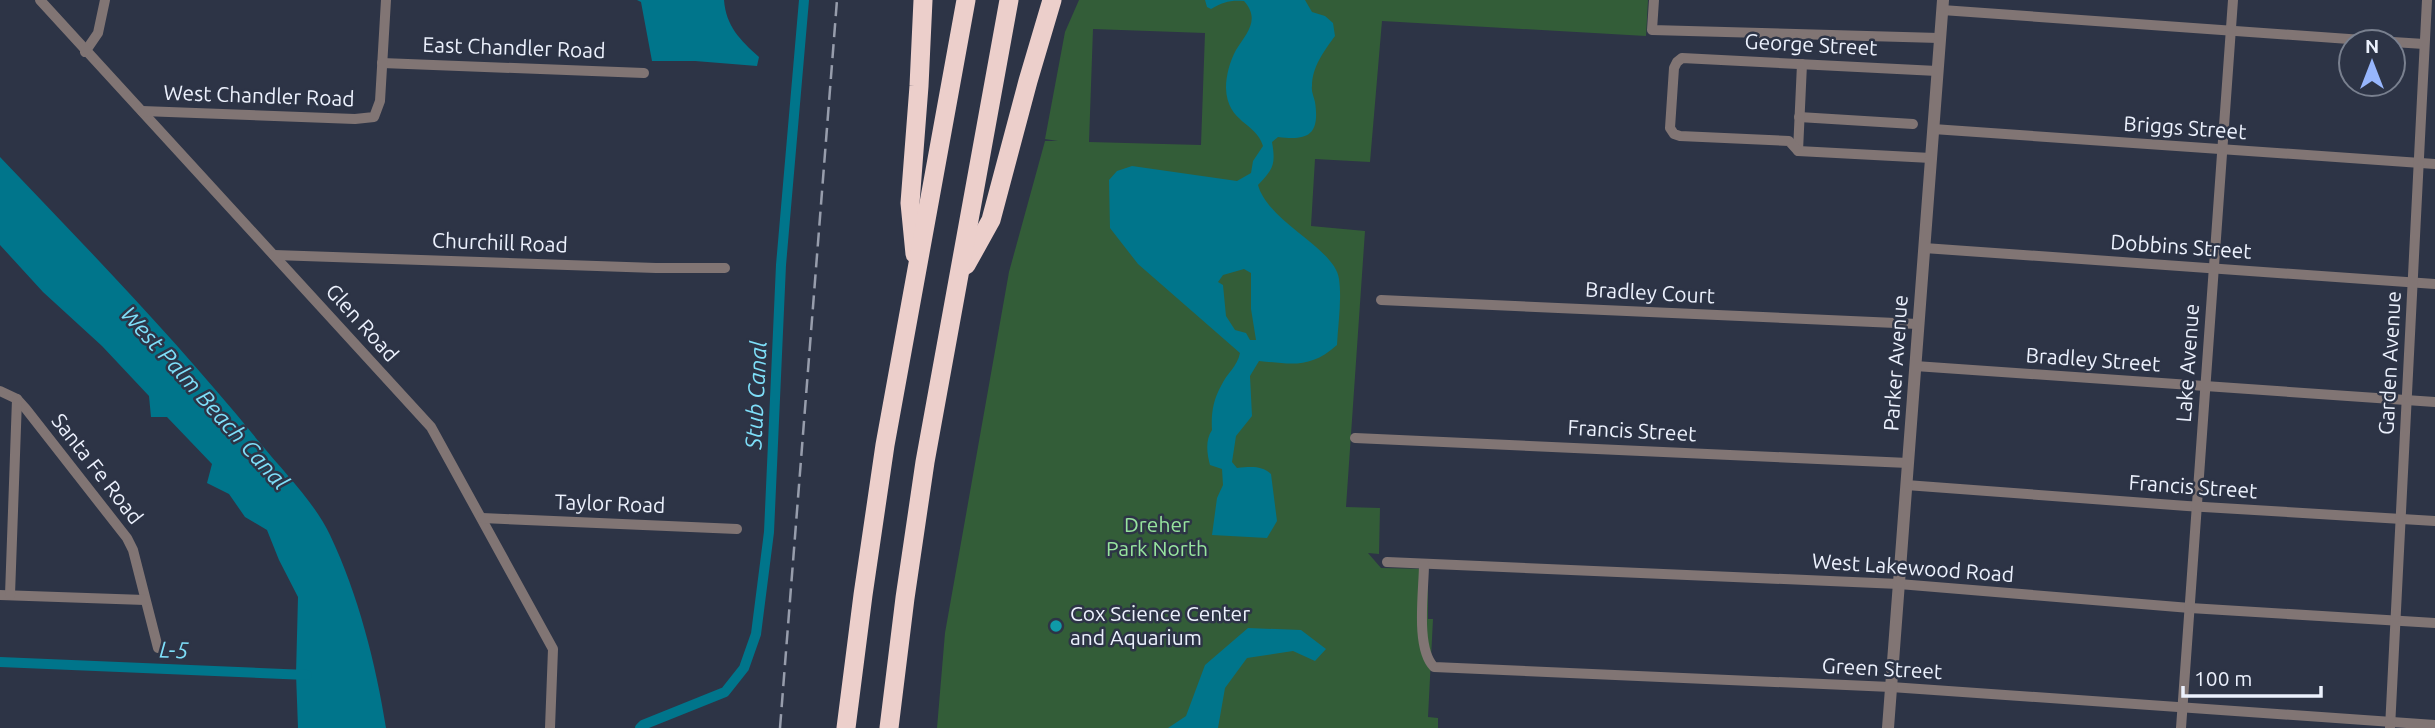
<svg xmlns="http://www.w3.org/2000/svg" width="2435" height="728" font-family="Ubuntu,sans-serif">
	<rect width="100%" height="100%" fill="#2d3446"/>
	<!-- green -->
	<path fill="#335d38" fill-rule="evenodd" d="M1079 0H1648L1646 36 1382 21 1370 162 1315 159 1311 226 1365 231 1346 507 1380 508 1379 554 1368 553 1381 568 1428 569V619H1433L1428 717 1438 718V728H937L945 633 1009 272 1045 141H1058L1045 139 1065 32ZM1093 29 1205 33 1201 145 1089 142Z"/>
	<!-- water -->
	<g fill="#00758b" fill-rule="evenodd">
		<path d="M637 0H724C726 26 740 40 759 57L757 66 695 61H652L641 2Z"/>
		<path d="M1205 0H1305L1312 12 1325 16 1333 23 1335 36C1324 51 1312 67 1312 86 1311 91 1314 97 1315 102 1320 135 1308 141 1278 137L1272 142C1276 165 1273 169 1258 185 1268 222 1335 248 1339 279 1342 300 1338 324 1337 345 1310 369 1292 364 1259 361L1250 376 1252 416 1236 436 1232 462 1237 468C1250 467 1261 465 1271 474L1277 521 1267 538 1212 535 1217 498 1223 485 1222 469 1210 465C1207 454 1205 440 1212 430 1211 414 1213 400 1221 386 1227 373 1237 367 1240 353L1138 264 1110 228 1109 180 1117 171 1132 166 1237 181 1251 173 1253 161 1263 146C1256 122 1227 123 1226 88 1226 75 1230 61 1236 50 1246 34 1261 20 1244 1 1230 0 1223 2 1211 9L1207 7ZM1244 269 1251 273V309L1256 340H1250L1246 333 1235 330 1226 316 1223 285 1218 282 1223 275Z"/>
		<path d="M0 157C89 250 179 343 260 443 283 471 315 503 330 535 358 594 376 664 386 728H298L296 674 298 597 279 560 267 530 245 517 229 494 207 483 212 464 167 417H151L149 396 102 346 43 292 0 245Z"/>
		<polygon points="1248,628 1301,630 1326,649 1315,661 1293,651 1247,658 1225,688 1218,728 1168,728 1186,716 1205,665"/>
	</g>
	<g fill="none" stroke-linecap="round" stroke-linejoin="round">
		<!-- canal -->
		<g stroke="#00758b" stroke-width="10">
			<polyline points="0,662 307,675"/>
			<polyline points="640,728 643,725 725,692 744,668 756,634 769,532 781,265 804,0"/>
		</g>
		<!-- minor -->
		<g stroke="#817574" stroke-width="10">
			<polyline points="40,0 431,427 553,649 550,728"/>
			<polyline points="1654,0 1652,30 1939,38"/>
			<polyline points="1942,10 2391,42"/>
			<polyline points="2393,42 2424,44"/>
			<polyline points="85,52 98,33 105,0"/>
			<polyline points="382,63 644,73"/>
			<polyline points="142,111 355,119 374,117 380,101 386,0"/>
			<polyline points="1799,117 1913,124"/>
			<polyline points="1933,129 2435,164"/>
			<polyline points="1798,151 1802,64"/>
			<polyline points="1931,158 1798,151 1789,141 1680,136 1674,134 1670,128 1674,68 1677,62 1682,58 1937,71"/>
			<polyline points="1924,248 2435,284"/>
			<polyline points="274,255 656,268 725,268"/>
			<polyline points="1381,300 1918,324"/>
			<polyline points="1915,366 2435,402"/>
			<polyline points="0,391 17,399 26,409 127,538 133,550 158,648"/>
			<polyline points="1355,438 1908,463"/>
			<polyline points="1906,485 2187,506 2435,521"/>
			<polyline points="482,518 737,529"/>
			<polyline points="1387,562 1899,584 2190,608 2435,623"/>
			<path d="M1424 564C1424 590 1415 648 1434 667L1891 687 2435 725"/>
			<polyline points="0,595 145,600"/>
			<polyline points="10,595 17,399"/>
			<polyline points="2181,728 2233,0"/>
			<polyline points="2390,728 2427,0"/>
		</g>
		<!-- tertiary -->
		<polyline stroke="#817574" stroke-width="12" points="1888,728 1943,0"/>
		<!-- motorway -->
		<g stroke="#eccfcb" stroke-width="19">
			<polyline points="915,254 910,203 919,86 923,0"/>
			<polyline points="966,265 991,220 1028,81 1052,0"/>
			<polyline points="846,728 863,595 885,445 966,0"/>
			<polyline points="889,728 905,598 925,462 1009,0"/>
		</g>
		<!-- rail -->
		<polyline stroke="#979dac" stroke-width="2.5" stroke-dasharray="14 7" stroke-linecap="butt" points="780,728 837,0"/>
	</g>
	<!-- markers -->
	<circle fill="#0f9aa8" stroke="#2d3446" stroke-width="2.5" cx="1056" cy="626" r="7"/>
	<g text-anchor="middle" stroke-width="5" stroke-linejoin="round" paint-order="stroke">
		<!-- street labels -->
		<g font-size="21" fill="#ecf1fd" stroke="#2d3446">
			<text transform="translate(1811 45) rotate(3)" y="7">George Street</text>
			<text transform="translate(514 48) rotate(2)" y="7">East Chandler Road</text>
			<text transform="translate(259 96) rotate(2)" y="7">West Chandler Road</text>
			<text transform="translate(2185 128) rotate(4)" y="7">Briggs Street</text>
			<text transform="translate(500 243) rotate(2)" y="7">Churchill Road</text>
			<text transform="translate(2181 247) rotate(4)" y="7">Dobbins Street</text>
			<text transform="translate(1650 293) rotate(3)" y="7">Bradley Court</text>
			<text transform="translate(362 323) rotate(48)" y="7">Glen Road</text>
			<text transform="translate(2093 360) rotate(4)" y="7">Bradley Street</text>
			<text transform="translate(1896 363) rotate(-86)" y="7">Parker Avenue</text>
			<text transform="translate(2188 363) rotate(-86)" y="7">Lake Avenue</text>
			<text transform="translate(2390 363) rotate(-87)" y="7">Garden Avenue</text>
			<text transform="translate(1632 431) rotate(3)" y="7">Francis Street</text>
			<text transform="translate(97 469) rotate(52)" y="7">Santa Fe Road</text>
			<text transform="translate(2193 487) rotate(4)" y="7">Francis Street</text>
			<text transform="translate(610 504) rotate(2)" y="7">Taylor Road</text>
			<text transform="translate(1913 568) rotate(4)" y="7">West Lakewood Road</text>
			<text transform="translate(1882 669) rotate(3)" y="7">Green Street</text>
		</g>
		<!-- park labels -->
		<g font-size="21" fill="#97e49e" stroke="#2d3446">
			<text x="1157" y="532">Dreher<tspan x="1157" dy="24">Park North</tspan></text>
		</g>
		<!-- poi labels -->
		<g font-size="21" fill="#ecf1fd" stroke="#2d3446" text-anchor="start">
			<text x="1070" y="621">Cox Science Center<tspan x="1070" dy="24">and Aquarium</tspan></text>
		</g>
		<!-- water labels -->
		<g font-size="23" font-style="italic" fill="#7edff9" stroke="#2d3446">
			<text transform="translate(756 395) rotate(-87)" y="8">Stub Canal</text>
			<text transform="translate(205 398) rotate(48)" y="8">West Palm Beach Canal</text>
			<text transform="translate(174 650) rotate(2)" y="8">L-5</text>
		</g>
	</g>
	<!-- north arrow -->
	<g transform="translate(2372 63)"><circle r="33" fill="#2d3446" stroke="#79808f" stroke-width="2"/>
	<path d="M0-5L12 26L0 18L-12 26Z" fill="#97b6fd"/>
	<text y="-10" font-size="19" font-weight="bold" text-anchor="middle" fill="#ecf1fd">N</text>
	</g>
	<!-- scale -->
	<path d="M2183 686v10h138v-10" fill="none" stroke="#ecf1fd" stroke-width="3.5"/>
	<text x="2194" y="686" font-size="21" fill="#ecf1fd" stroke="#2d3446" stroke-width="5" paint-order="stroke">100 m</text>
</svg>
